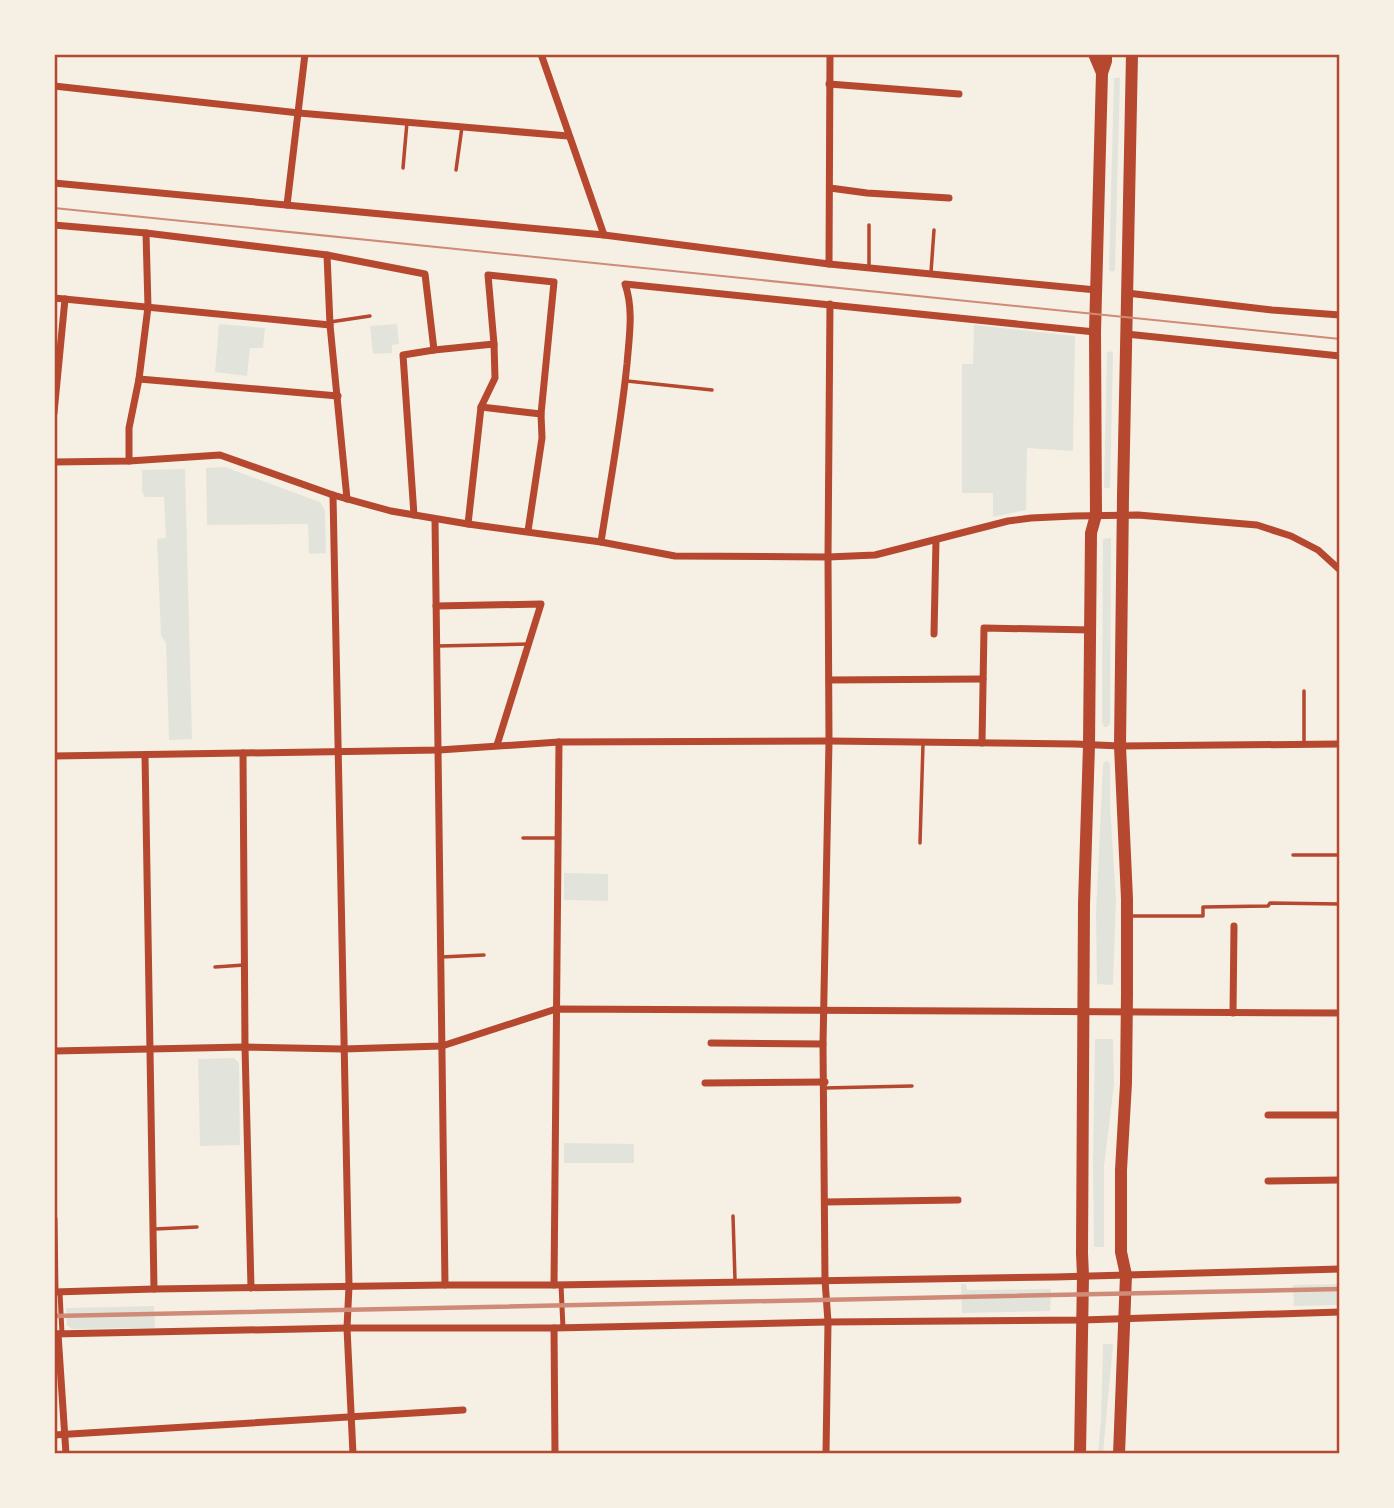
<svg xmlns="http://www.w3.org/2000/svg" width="1394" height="1508" font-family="'Noto Sans',sans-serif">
	<rect width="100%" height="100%" fill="#f6efe4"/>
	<!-- green -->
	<g fill="#e2e4dc">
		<polygon points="1114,78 1120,78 1115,270 1112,272 1109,270"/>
		<polygon points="219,324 265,328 263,348 250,348 247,376 215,372"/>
		<polygon points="397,324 399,344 392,345 392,353 373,354 370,326"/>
		<polygon points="974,325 1075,336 1073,451 1027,448 1026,510 993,517 993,493 962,493 962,364 973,364"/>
		<polygon points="1110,351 1113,353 1110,488 1104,488 1107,353"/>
		<polygon points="225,467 320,502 325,510 326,553 309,554 308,524 207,525 206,468"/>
		<polygon points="185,469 192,739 169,740 166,643 161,635 157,539 166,538 164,497 145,497 142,491 142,470"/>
		<polygon points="1111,538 1110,723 1107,727 1104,727 1102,722 1103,539"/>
		<polygon points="1107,761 1110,764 1110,807 1116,899 1113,985 1097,984 1096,913 1103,766 1104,762"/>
		<polygon points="564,873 608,874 608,901 564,900"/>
		<polygon points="1095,1039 1113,1039 1114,1084 1104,1166 1104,1247 1094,1247 1093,1166"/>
		<polygon points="234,1058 239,1063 240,1145 200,1146 198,1059"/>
		<polygon points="564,1143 634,1144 634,1163 564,1163"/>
		<polygon points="961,1284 966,1284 967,1290 1051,1289 1050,1311 962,1313"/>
		<polygon points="1340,1284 1340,1305 1294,1306 1293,1285"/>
		<polygon points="154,1306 155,1328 72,1329 67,1325 66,1308"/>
		<polygon points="1103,1344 1113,1344 1103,1454 1098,1454 1101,1419"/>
	</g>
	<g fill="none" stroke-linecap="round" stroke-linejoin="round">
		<!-- service -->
		<g stroke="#b5482f" stroke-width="3.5">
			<polyline points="403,168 407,122"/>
			<polyline points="456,170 462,127"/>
			<polyline points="869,268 869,225"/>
			<polyline points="931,272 934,230"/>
			<polyline points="330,322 370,316"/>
			<polyline points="627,381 712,390"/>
			<polyline points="437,646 529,644"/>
			<polyline points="1304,691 1304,745"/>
			<polyline points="523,838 558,838"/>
			<polyline points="920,843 923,744"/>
			<polyline points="1293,855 1340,855"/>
			<polyline points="1128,916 1203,916 1203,907 1268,906 1270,903 1340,904"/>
			<polyline points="441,957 484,955"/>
			<polyline points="215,967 244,965"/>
			<polyline points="824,1088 912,1086"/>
			<polyline points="733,1216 735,1280"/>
			<polyline points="155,1229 197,1227"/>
		</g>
		<!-- pedestrian -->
		<g stroke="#b5482f" stroke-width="5">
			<polyline points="561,1285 563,1328"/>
			<polyline points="60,1292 62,1334"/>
		</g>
		<!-- minor -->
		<g stroke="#b5482f" stroke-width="7">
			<polyline points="541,54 604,235"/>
			<polyline points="829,84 959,94"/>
			<polyline points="54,86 299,113 568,136"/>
			<polyline points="54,183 604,235 829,264 1096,290"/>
			<polyline points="830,188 867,193 949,198"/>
			<polyline points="287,205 305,54"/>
			<polyline points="54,225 146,233 327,255 425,274 434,350 494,344 495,378 481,407 468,524"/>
			<polyline points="327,255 330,325 347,499"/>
			<polyline points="829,264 830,54"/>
			<polyline points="1127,293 1272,310 1340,315"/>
			<polyline points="54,298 330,325"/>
			<polyline points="1126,334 1340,356"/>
			<polyline points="494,344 488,275 554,282 541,414 542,438 528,531"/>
			<polyline points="139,379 338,396"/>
			<polyline points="481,407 541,414"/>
			<polyline points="54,413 65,299"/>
			<polyline points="129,461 129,428 139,379 148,307 146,233"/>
			<polyline points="54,462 129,461 220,455 333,495 391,511 468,524 601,542 675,556 828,557 875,555 1008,521 1031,518 1074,516 1138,515 1257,525 1291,536 1318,550 1340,570"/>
			<polyline points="333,495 349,1286 347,1328 353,1454"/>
			<polyline points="414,515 403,355 434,350"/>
			<polyline points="435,519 445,1285"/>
			<path d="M601 542C610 483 621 424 627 364 629 338 634 309 625 284L1095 332"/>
			<polyline points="436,606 541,604 497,745"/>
			<polyline points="934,634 936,540"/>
			<polyline points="829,680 983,679"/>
			<polyline points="982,743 984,628 1091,630"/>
			<polyline points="243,753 245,1047 251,1288"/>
			<polyline points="145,755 154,1289"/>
			<polyline points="54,756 439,750 559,742 829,741 1075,744 1120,746 1340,744"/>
			<polyline points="1233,1013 1234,926"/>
			<polyline points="711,1043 823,1044"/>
			<polyline points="54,1051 245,1047 343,1049 442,1046 556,1009 1340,1013"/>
			<polyline points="705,1083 825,1082"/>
			<polyline points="1268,1115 1340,1115"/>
			<polyline points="1268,1181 1340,1180"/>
			<polyline points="825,1202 958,1200"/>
			<polyline points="54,1219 55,1292"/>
			<polyline points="554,1285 559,742"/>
			<polyline points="54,1292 154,1289 445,1285 554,1285 1055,1277 1340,1269"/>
			<polyline points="554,1328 555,1454"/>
			<polyline points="54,1334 347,1328 554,1328 828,1322 1082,1320 1340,1312"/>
			<polyline points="58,1334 66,1454"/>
			<polyline points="54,1435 463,1410"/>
			<polyline points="826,1454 828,1322 825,1280 823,1044 829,741 828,557 830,304"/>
		</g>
		<!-- primary -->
		<g stroke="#b5482f" stroke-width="12">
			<polyline points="1094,54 1102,73"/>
			<polyline points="1080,1454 1083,1276 1082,1253 1084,904 1089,745 1091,533 1096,515 1095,332 1102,73 1106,61 1106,54"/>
			<polyline points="1119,1454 1126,1275 1121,1252 1121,1170 1126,1083 1127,993 1127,899 1120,746 1123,496 1132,54"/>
		</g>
		<!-- tram -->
		<polyline stroke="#cf8b77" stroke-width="2" points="54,208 1340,339"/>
		<!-- rail -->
		<polyline stroke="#cf8b77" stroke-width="4.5" points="54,1316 1340,1289"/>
	</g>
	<!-- border -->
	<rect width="1394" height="1508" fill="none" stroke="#f6efe4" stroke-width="112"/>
	<rect x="56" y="56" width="1282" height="1396" fill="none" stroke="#b5482f" stroke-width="2.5"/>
</svg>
